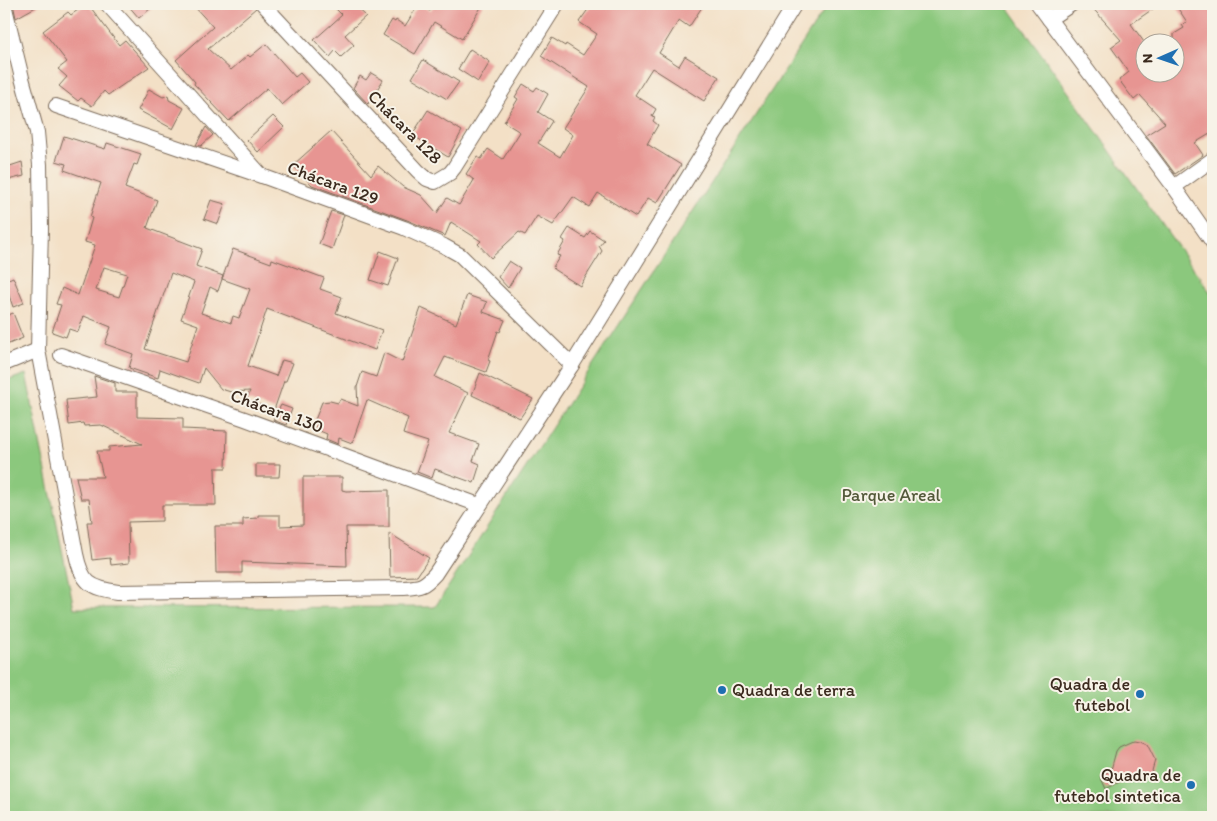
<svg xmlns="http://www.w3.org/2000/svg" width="1217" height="821" font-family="Itim,sans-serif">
	<rect width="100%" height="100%" fill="#f7f3e8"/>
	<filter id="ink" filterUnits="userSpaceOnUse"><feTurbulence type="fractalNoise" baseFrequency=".02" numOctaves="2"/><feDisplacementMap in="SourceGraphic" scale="10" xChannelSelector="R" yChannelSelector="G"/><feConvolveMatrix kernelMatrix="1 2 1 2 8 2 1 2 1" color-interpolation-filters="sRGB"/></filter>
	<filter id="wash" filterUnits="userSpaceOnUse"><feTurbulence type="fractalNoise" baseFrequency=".0096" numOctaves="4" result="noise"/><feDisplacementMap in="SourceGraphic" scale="20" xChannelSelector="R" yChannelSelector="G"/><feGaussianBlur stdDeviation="1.12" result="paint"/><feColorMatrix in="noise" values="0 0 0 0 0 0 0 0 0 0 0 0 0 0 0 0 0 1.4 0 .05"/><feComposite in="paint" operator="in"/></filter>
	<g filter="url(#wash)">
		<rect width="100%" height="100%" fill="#f3e0c6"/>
		<!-- green -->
		<polygon fill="#8bc87d" stroke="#63794e" points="828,4 1006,4 1213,296 1213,814 1208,817 4,817 4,382 26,374 74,608 435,607"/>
		<g id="blocks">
			<!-- building -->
			<g fill="#e79592" fill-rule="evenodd">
				<polygon points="13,4 41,4 16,18"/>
				<polygon points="86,4 88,4 119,45 125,40 149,67 108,95 104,91 92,106 81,98 78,101 59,86 67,77 58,69 67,62 43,31 68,12 71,15"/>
				<polygon points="127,4 156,4 139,18"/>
				<polygon points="192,4 254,4 256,8 208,49 231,70 248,55 250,57 266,44 295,77 300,73 308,82 282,105 267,88 229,121 194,84 195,82 176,60 213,27"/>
				<polygon points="331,4 353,4 366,16 345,35 354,45 341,57 335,51 330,57 314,40 342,15"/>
				<polygon points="419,4 430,11 435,4 483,4 462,39 434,22 415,54 383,35 392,20 395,22 396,20 405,26"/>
				<polygon points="592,4 704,4 689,27 679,20 659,53 679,66 685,56 719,77 704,101 652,68 635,95 656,109 652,116 655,117 653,121 658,125 647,144 681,165 657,203 648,198 636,217 598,193 589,207 573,197 553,225 537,216 525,235 519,232 491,258 478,244 481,241 451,222 445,236 433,231 407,220 312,185 293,165 331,131 371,175 378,166 403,187 421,195 437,213 447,198 459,205 474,180 466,174 477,157 481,159 488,149 503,159 520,132 504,122 518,99 515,97 523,84 534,91 537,87 548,94 538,112 552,121 538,143 560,157 573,135 563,128 589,87 541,56 552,38 565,46 566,44 583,55 597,34 579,22"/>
				<polygon points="1089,4 1160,4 1131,24 1144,42 1144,72 1174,72 1174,34 1184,28 1182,25 1187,22 1175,4 1210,4 1213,8 1213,132 1195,143 1203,155 1175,174 1146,135 1165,123 1140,95 1134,100 1119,80 1129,72 1111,47 1121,40"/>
				<polygon points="470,49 490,62 478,82 458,69"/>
				<polygon points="423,60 459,82 447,99 412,78"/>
				<polygon points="371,73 383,80 368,104 353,88 360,76 366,80"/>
				<polygon points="149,89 163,97 168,95 169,100 184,108 173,129 138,110"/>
				<polygon points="428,110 462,131 448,157 412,135"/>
				<polygon points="273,116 284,127 258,152 247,140"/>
				<polygon points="206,127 213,135 201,146 196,145"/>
				<path d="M64 136 105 149 107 143 141 154 137 165 134 164 125 188 157 200 147 228 202 249 196 266 223 276 218 291 210 287 201 313 231 323 233 316 239 318 250 289 222 279 233 249 271 263 272 259 324 278 320 289 342 297 336 313 382 330 375 350 267 309 248 366 276 376 282 360 293 363 286 381H284L274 410 246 400 250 391 231 392 221 389 204 368 199 383 160 369 158 378 129 368 133 354 105 344 111 327 84 316 78 332 69 329 66 337 52 332 61 305 56 304 62 288 78 295 95 245 85 242 92 218 90 217 101 183 64 170 66 164 56 161ZM104 267 127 274 119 297 96 290ZM171 273 194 282 181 319 198 325 186 362 145 349Z"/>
				<polygon points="22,162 24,176 4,181 4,168"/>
				<polygon points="211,200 225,204 218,224 204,219"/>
				<polygon points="331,211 344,215 332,249 319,244"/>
				<polygon points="569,228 585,238 590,231 604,240 599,246 602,251 580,286 553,269 554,268 553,267 560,256 557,255 565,241 562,239"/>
				<polygon points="380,251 398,258 388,286 370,280"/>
				<polygon points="509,261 520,268 508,288 498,277"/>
				<polygon points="13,277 24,303 13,307 4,281"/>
				<polygon points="467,295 487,302 483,312 505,320 500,332 498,331 488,360 490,361 486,372 445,357 435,377 468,393 449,433 479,444 473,461 480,464 474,483 435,469 432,478 417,472 428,442 403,434 408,418 367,400 352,443 339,438 338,444 326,439 327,434 315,429 317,424 315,420 322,402 330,401 338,403 340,399 358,406 357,387 362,372 376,377 384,353 402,362 421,308 456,324"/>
				<polygon points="13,313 23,338 4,346 4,317"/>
				<polygon points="480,373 533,399 520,418 472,395"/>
				<polygon points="94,376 115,383 115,392 137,392 137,417 183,418 183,429 227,431 226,468 215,468 216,505 162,505 162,521 128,522 129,563 111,565 110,558 92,560 87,522 92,522 89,499 81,499 76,477 103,477 97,451 109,451 109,447 142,444 101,425 84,426 83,423 69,425 66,400 97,397"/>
				<polygon points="281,405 292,409 286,425 273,420"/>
				<polygon points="256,464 280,464 279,477 256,477"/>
				<polygon points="303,477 342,477 342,490 346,491 389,490 389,527 346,527 347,566 242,562 242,573 216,573 215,526 243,526 243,519 258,518 258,515 280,515 280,526 303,525"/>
				<polygon points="389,533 429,558 417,576 390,577"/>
				<polygon points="1135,740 1140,741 1147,744 1155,760 1152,771 1150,775 1135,781 1125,779 1106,789 1100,776 1111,770 1116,751 1119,747"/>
			</g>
		</g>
	</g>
	<g filter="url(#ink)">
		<use href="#blocks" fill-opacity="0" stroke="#7b6a59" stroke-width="1"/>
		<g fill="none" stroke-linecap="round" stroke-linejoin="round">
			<defs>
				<g id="street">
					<path d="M4 4 22 78 37 132 40 165 41 229 38 350 76 554C82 583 90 588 118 592L404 588C421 587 424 586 435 574L572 365 795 4"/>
					<polyline points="107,4 262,176 404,228 444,246 460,255 572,365"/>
					<polyline points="263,4 418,171 427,179 435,182 450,173 454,168 557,4"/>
					<polyline points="1038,4 1174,187 1213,243"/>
					<polyline points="1049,19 1072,4"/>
					<polyline points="56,106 261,176"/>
					<polyline points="1174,187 1213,159"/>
					<polyline points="61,355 245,419 479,505"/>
					<polyline points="4,364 38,350"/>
				</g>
			</defs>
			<!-- street casing -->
			<use href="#street" stroke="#7b6a59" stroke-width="16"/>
			<!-- street -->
			<use href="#street" stroke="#fff" stroke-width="14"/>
		</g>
	</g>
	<!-- markers -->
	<g fill="#1f6fb2" stroke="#f7f3e8" stroke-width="2">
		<circle cx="722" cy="690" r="5"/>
		<circle cx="1140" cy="694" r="5"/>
		<circle cx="1191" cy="785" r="5"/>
	</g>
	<g text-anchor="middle" stroke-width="4" stroke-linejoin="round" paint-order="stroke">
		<!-- street labels -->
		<g font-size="18" fill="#3b2a1e" stroke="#f7f3e8">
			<text transform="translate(405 127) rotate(45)" y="6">Chácara 128</text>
			<text transform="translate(333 183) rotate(20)" y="6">Chácara 129</text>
			<text transform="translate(277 411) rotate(20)" y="6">Chácara 130</text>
		</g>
		<!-- park labels -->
		<g font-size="18" fill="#53593a" stroke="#f7f3e8">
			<text x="891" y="501">Parque Areal</text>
		</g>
		<!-- poi labels -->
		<g font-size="18" fill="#3b2a1e" stroke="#f7f3e8" text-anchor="end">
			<text x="1130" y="690">Quadra de<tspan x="1130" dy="21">futebol</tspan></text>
			<text x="732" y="696" text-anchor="start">Quadra de terra</text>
			<text x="1181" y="781">Quadra de<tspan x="1181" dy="21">futebol sintetica</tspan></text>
		</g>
	</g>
	<!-- margin -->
	<rect width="1217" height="821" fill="none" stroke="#f7f3e8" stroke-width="20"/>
	<!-- north arrow -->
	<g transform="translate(1160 58) rotate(268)"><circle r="24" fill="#f7f3e8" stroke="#aca397"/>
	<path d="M0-4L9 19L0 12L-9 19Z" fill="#1f6fb2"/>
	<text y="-8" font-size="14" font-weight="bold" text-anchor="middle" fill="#3b2a1e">N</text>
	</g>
</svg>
